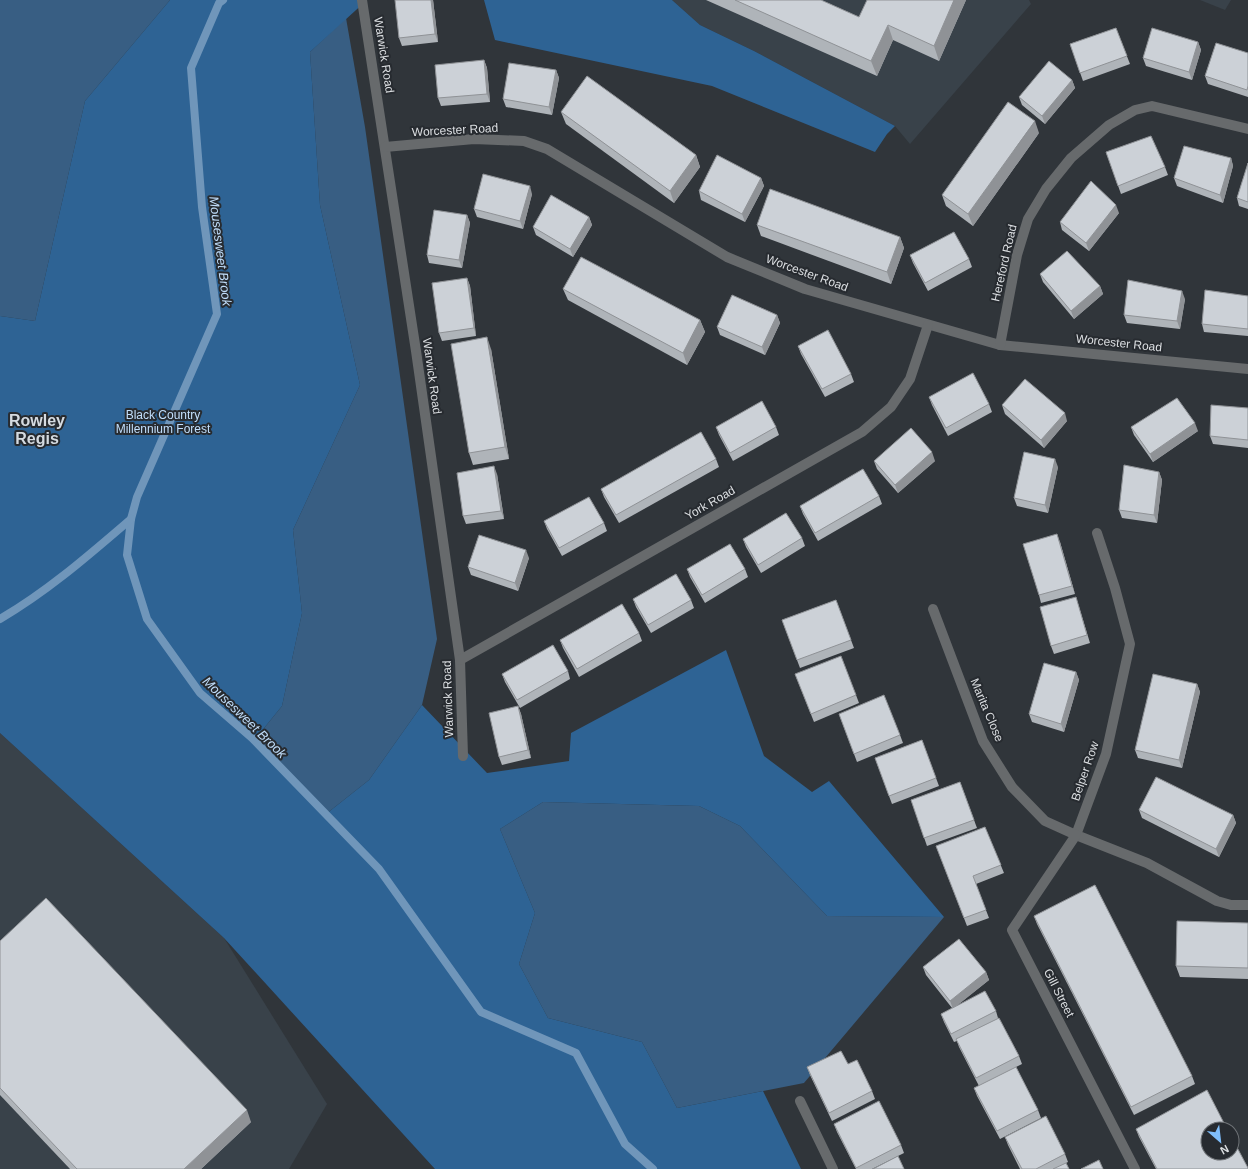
<svg xmlns="http://www.w3.org/2000/svg" width="1248" height="1169" font-family="Arial,sans-serif">
	<rect width="100%" height="100%" fill="#30353a"/>
	<!-- built -->
	<g fill="#39424a">
		<polygon points="672,0 1029,0 1031,4 910,144 895,126 754,51 700,25"/>
		<polygon points="1200,0 1231,0 1225,10"/>
		<polygon points="0,733 224,938 327,1104 289,1169 0,1169"/>
	</g>
	<!-- green -->
	<g fill="#385e83">
		<polygon points="0,0 170,0 85,101 35,321 0,316"/>
		<polygon points="346,18 365,127 437,639 422,705 369,780 326,814 252,743 282,706 302,613 293,530 360,385 320,205 310,52"/>
		<polygon points="543,802 699,806 740,826 827,916 944,917 804,1083 677,1108 642,1042 548,1018 519,964 535,913 500,829"/>
	</g>
	<!-- forest -->
	<g fill="#2e6394">
		<polygon points="170,0 367,0 310,52 320,205 360,385 293,530 302,613 282,706 252,743 326,814 369,780 422,705 487,773 569,761 571,733 726,650 764,756 812,792 829,781 944,917 827,916 740,826 699,806 543,802 500,829 535,913 519,964 548,1018 642,1042 677,1108 763,1091 801,1169 435,1169 224,938 0,733 0,316 35,321 85,101"/>
		<polygon points="484,0 672,0 700,25 754,51 895,126 887,134 875,152 712,86 495,40"/>
	</g>
	<g fill="none" stroke-linecap="round" stroke-linejoin="round">
		<!-- stream -->
		<g stroke="#7096ba" stroke-width="8">
			<polyline points="223,0 219,3 191,68 202,207 217,314 137,497 131,519 127,555 147,619 200,693 252,738 379,869 481,1012 576,1053 625,1144 653,1169"/>
			<path d="M0 619C48 591 89 555 131 519"/>
		</g>
		<!-- minor -->
		<g stroke="#676a6c" stroke-width="10">
			<polyline points="362,0 416,351 460,660 463,756"/>
			<polyline points="385,147 474,139 524,141 547,149 727,257 805,289 1000,345 1248,369"/>
			<polyline points="1000,345 1017,255 1028,219 1046,189 1071,158 1109,125 1135,110 1152,106 1248,129"/>
			<polyline points="1097,533 1115,588 1130,644 1106,754 1076,835 1147,863 1217,901 1231,905 1248,905"/>
			<polyline points="933,609 983,741 1012,787 1045,821 1076,835 1012,930 1135,1169"/>
			<polyline points="460,660 862,432 891,407 910,379 928,325"/>
			<polyline points="800,1101 833,1169"/>
		</g>
	</g>
	<!-- wall -->
	<g fill="#afb4b9">
		<polygon points="433,0 438,42 402,46 399,38"/>
		<polygon points="706,0 821,0 859,17 966,0 939,61 893,40 877,76"/>
		<polygon points="1116,28 1130,64 1083,81 1070,44"/>
		<polygon points="1198,42 1201,50 1192,80 1146,66 1143,58"/>
		<polygon points="1248,53 1248,97 1208,84 1205,76"/>
		<polygon points="484,60 487,68 490,102 441,106 438,98"/>
		<polygon points="556,70 559,78 552,115 506,107 503,99"/>
		<polygon points="1072,80 1075,88 1045,124 1022,105 1019,97"/>
		<polygon points="561,112 696,155 700,167 674,203 566,124"/>
		<polygon points="1039,133 973,226 946,206 942,195"/>
		<polygon points="1106,152 1165,167 1168,175 1121,194"/>
		<polygon points="1231,158 1233,166 1223,203 1177,186 1174,178"/>
		<polygon points="1248,163 1248,209 1239,206 1237,198"/>
		<polygon points="761,178 764,186 745,222 701,200 699,191"/>
		<polygon points="532,194 523,229 477,217 474,209"/>
		<polygon points="1119,213 1089,251 1062,230 1060,222"/>
		<polygon points="467,215 470,223 462,268 429,263 427,255"/>
		<polygon points="589,217 592,225 573,257 536,235 533,227"/>
		<polygon points="757,225 900,237 904,248 891,284 761,236"/>
		<polygon points="910,255 969,259 972,267 928,291 913,263"/>
		<polygon points="1040,274 1100,286 1103,294 1074,319 1043,282"/>
		<polygon points="467,278 470,286 476,336 442,341 439,333"/>
		<polygon points="563,289 700,320 705,332 687,365 568,300"/>
		<polygon points="1248,296 1248,336 1204,332 1202,324"/>
		<polygon points="1185,299 1180,329 1127,323 1124,315"/>
		<polygon points="777,315 780,323 765,355 720,335 717,327"/>
		<polygon points="798,346 851,374 854,382 825,397 801,354"/>
		<polygon points="491,349 509,459 473,465 469,453"/>
		<polygon points="929,397 989,404 992,412 948,436 932,405"/>
		<polygon points="1002,405 1067,421 1044,448 1005,414"/>
		<polygon points="1248,408 1248,448 1213,444 1210,436"/>
		<polygon points="716,427 776,427 779,435 733,461 719,435"/>
		<polygon points="1131,427 1198,431 1153,462 1134,435"/>
		<polygon points="716,459 719,467 619,523 604,497 601,489"/>
		<polygon points="874,461 935,461 898,493 877,469"/>
		<polygon points="1058,467 1048,513 1017,506 1014,498"/>
		<polygon points="1159,472 1162,480 1157,523 1122,518 1119,510"/>
		<polygon points="497,474 504,519 466,524 463,516"/>
		<polygon points="879,496 882,504 818,541 803,514 800,506"/>
		<polygon points="544,521 604,523 607,531 562,556 547,529"/>
		<polygon points="802,538 805,546 761,573 746,547 743,539"/>
		<polygon points="1060,542 1075,594 1041,603 1039,595"/>
		<polygon points="529,558 518,591 471,575 468,567"/>
		<polygon points="687,569 745,569 748,577 705,603 690,577"/>
		<polygon points="1076,597 1090,643 1054,654 1051,646"/>
		<polygon points="633,599 691,600 694,608 651,633 636,607"/>
		<polygon points="836,600 854,648 800,668 782,620"/>
		<polygon points="639,633 642,641 579,677 563,648 560,640"/>
		<polygon points="568,671 570,679 520,708 505,682 502,674"/>
		<polygon points="1076,672 1079,680 1064,732 1032,722 1029,714"/>
		<polygon points="795,674 856,695 859,703 814,722"/>
		<polygon points="1197,684 1200,692 1182,768 1138,758 1135,750"/>
		<polygon points="518,706 521,714 531,758 502,765 499,757"/>
		<polygon points="839,714 900,735 903,743 857,762"/>
		<polygon points="922,740 939,786 892,804 875,758"/>
		<polygon points="960,782 977,828 927,846 911,800"/>
		<polygon points="1139,810 1233,815 1236,823 1219,857 1142,818"/>
		<polygon points="985,827 1004,873 976,884 989,918 967,926 936,846"/>
		<polygon points="1034,916 1192,1076 1195,1084 1134,1115 1037,924"/>
		<polygon points="1248,923 1248,979 1180,977 1176,966"/>
		<polygon points="0,941 251,1122 201,1169 70,1169 0,1095"/>
		<polygon points="923,967 986,972 989,980 956,1006 996,1011 998,1018 1019,1056 1022,1064 1016,1067 1038,1110 1041,1118 1000,1139 977,1096 974,1088 979,1086 959,1047 957,1041 954,1042 944,1022 941,1014 952,1008 926,975"/>
		<polygon points="848,1064 872,1091 875,1099 832,1121 810,1075 807,1067"/>
		<polygon points="834,1124 901,1145 904,1153 872,1169 856,1169 837,1132"/>
		<polygon points="1136,1129 1248,1169 1156,1169 1139,1137"/>
		<polygon points="1005,1137 1065,1154 1068,1162 1066,1163 1069,1169 1020,1169 1008,1145"/>
	</g>
	<!-- shaded-wall -->
	<g fill="#8f9296">
		<polygon points="431,0 433,0 438,42 435,34"/>
		<polygon points="954,0 966,0 939,61 934,46"/>
		<polygon points="888,25 893,40 877,76 871,61"/>
		<polygon points="1198,42 1201,50 1192,80 1189,72"/>
		<polygon points="484,60 487,68 490,102 487,94"/>
		<polygon points="556,70 559,78 552,115 549,107"/>
		<polygon points="1072,80 1075,88 1045,124 1042,116"/>
		<polygon points="1035,121 1039,133 973,226 968,214"/>
		<polygon points="696,155 700,167 674,203 670,191"/>
		<polygon points="1231,158 1233,166 1223,203 1220,195"/>
		<polygon points="761,178 764,186 745,222 742,214"/>
		<polygon points="530,186 532,194 523,229 520,221"/>
		<polygon points="1116,205 1119,213 1089,251 1086,243"/>
		<polygon points="467,215 470,223 462,268 459,260"/>
		<polygon points="589,217 592,225 573,257 570,249"/>
		<polygon points="900,237 904,248 891,284 887,272"/>
		<polygon points="467,278 470,286 476,336 474,328"/>
		<polygon points="1100,286 1103,294 1074,319 1071,311"/>
		<polygon points="1182,291 1185,299 1180,329 1177,321"/>
		<polygon points="777,315 780,323 765,355 762,347"/>
		<polygon points="700,320 705,332 687,365 683,353"/>
		<polygon points="487,337 491,349 509,459 505,447"/>
		<polygon points="1065,413 1067,421 1044,448 1041,440"/>
		<polygon points="1195,423 1198,431 1153,462 1150,454"/>
		<polygon points="932,452 935,461 898,493 895,485"/>
		<polygon points="1055,459 1058,467 1048,513 1045,505"/>
		<polygon points="494,466 497,474 504,519 501,511"/>
		<polygon points="1159,472 1162,480 1157,523 1154,515"/>
		<polygon points="1057,534 1060,542 1075,594 1072,586"/>
		<polygon points="526,550 529,558 518,591 515,583"/>
		<polygon points="1076,672 1079,680 1064,732 1061,724"/>
		<polygon points="1197,684 1200,692 1182,768 1179,760"/>
		<polygon points="518,706 521,714 531,758 528,750"/>
		<polygon points="1233,815 1236,823 1219,857 1216,849"/>
		<polygon points="986,972 989,980 953,1009 950,1001"/>
		<polygon points="247,1110 251,1122 201,1169 184,1169"/>
	</g>
	<!-- building -->
	<g fill="#ccd1d7" stroke="#8f9296">
		<polygon points="395,0 431,0 435,34 399,38"/>
		<polygon points="735,0 821,0 859,17 867,0 954,0 934,46 888,25 871,61"/>
		<polygon points="1116,28 1127,56 1080,73 1070,44"/>
		<polygon points="1152,28 1198,42 1189,72 1143,58"/>
		<polygon points="1216,43 1248,53 1248,86 1247,90 1205,76"/>
		<polygon points="484,60 487,94 438,98 435,65"/>
		<polygon points="1049,61 1072,80 1042,116 1019,97"/>
		<polygon points="509,63 556,70 549,107 503,99"/>
		<polygon points="587,76 696,155 670,191 561,112"/>
		<polygon points="1008,102 1035,121 968,214 942,195"/>
		<polygon points="1151,136 1165,167 1118,186 1106,152"/>
		<polygon points="1184,146 1231,158 1220,195 1174,178"/>
		<polygon points="717,155 761,178 742,214 699,191"/>
		<polygon points="1248,163 1248,202 1237,198"/>
		<polygon points="483,174 530,186 520,221 474,209"/>
		<polygon points="1091,181 1116,205 1086,243 1060,222"/>
		<polygon points="770,189 900,237 887,272 757,225"/>
		<polygon points="551,195 589,217 570,249 533,227"/>
		<polygon points="434,210 467,215 459,260 427,255"/>
		<polygon points="954,232 969,259 925,283 910,255"/>
		<polygon points="1067,251 1100,286 1071,311 1040,274"/>
		<polygon points="581,257 700,320 683,353 563,289"/>
		<polygon points="467,278 474,328 439,333 432,283"/>
		<polygon points="1128,280 1182,291 1177,321 1124,315"/>
		<polygon points="1205,290 1248,296 1248,329 1202,324"/>
		<polygon points="732,295 777,315 762,347 717,327"/>
		<polygon points="828,330 851,374 822,389 798,346"/>
		<polygon points="487,337 505,447 469,453 451,344"/>
		<polygon points="973,373 989,404 946,428 929,397"/>
		<polygon points="1025,379 1065,413 1041,440 1002,405"/>
		<polygon points="1177,398 1195,423 1150,454 1131,427"/>
		<polygon points="762,401 776,427 730,453 716,427"/>
		<polygon points="1211,405 1248,408 1248,440 1210,436"/>
		<polygon points="911,428 932,452 895,485 874,461"/>
		<polygon points="701,432 716,459 616,515 601,489"/>
		<polygon points="1024,452 1055,459 1045,505 1014,498"/>
		<polygon points="1124,465 1159,472 1154,515 1119,510"/>
		<polygon points="494,466 501,511 463,516 457,473"/>
		<polygon points="863,469 879,496 815,533 800,506"/>
		<polygon points="589,497 604,523 559,548 544,521"/>
		<polygon points="786,513 802,538 758,565 743,539"/>
		<polygon points="1057,534 1072,586 1039,595 1023,544"/>
		<polygon points="479,535 526,550 515,583 468,567"/>
		<polygon points="730,544 745,569 702,595 687,569"/>
		<polygon points="676,574 691,600 648,625 633,599"/>
		<polygon points="1076,597 1087,635 1051,646 1040,607"/>
		<polygon points="836,600 851,640 797,660 782,620"/>
		<polygon points="622,604 639,633 577,669 560,640"/>
		<polygon points="553,645 568,671 517,700 502,674"/>
		<polygon points="841,656 856,695 811,714 795,674"/>
		<polygon points="1044,663 1076,672 1061,724 1029,714"/>
		<polygon points="1153,674 1197,684 1179,760 1135,750"/>
		<polygon points="884,695 900,735 854,754 839,714"/>
		<polygon points="518,706 528,750 499,757 489,713"/>
		<polygon points="922,740 936,778 889,796 875,758"/>
		<polygon points="1156,777 1233,815 1216,849 1139,810"/>
		<polygon points="960,782 974,820 924,838 911,800"/>
		<polygon points="985,827 1001,865 973,876 986,910 964,918 936,846"/>
		<polygon points="1095,885 1192,1076 1131,1107 1034,916"/>
		<polygon points="46,898 247,1110 184,1169 77,1169 0,1088 0,941"/>
		<polygon points="1177,921 1248,923 1248,968 1176,966"/>
		<polygon points="959,939 986,972 950,1001 923,967"/>
		<polygon points="985,991 996,1011 951,1034 941,1014"/>
		<polygon points="999,1018 1019,1056 976,1078 956,1039"/>
		<polygon points="841,1051 848,1064 857,1060 872,1091 829,1113 807,1067"/>
		<polygon points="1016,1067 1038,1110 997,1131 974,1088"/>
		<polygon points="1207,1090 1227,1129 1208,1129 1208,1153 1232,1153 1232,1138 1248,1168 1248,1169 1157,1169 1136,1129"/>
		<polygon points="879,1101 901,1145 856,1168 834,1124"/>
		<polygon points="1046,1116 1065,1154 1036,1169 1022,1169 1005,1137"/>
		<polygon points="898,1156 904,1169 873,1169"/>
		<polygon points="1099,1160 1103,1169 1081,1169"/>
		<polygon points="1066,1163 1069,1169 1053,1169"/>
	</g>
	<g text-anchor="middle" stroke-width="4" stroke-linejoin="round" paint-order="stroke">
		<!-- street labels -->
		<g font-size="12" fill="#dcdfe2" stroke="#272b30">
			<text transform="translate(384 55) rotate(81)" y="4">Warwick Road</text>
			<text transform="translate(455 130) rotate(-3)" y="4">Worcester Road</text>
			<text transform="translate(1004 263) rotate(-77)" y="4">Hereford Road</text>
			<text transform="translate(807 273) rotate(20)" y="4">Worcester Road</text>
			<text transform="translate(1119 343) rotate(6)" y="4">Worcester Road</text>
			<text transform="translate(432 376) rotate(82)" y="4">Warwick Road</text>
			<text transform="translate(710 503) rotate(-30)" y="4">York Road</text>
			<text transform="translate(448 699) rotate(-92)" y="4">Warwick Road</text>
			<text transform="translate(987 710) rotate(67)" y="4">Marita Close</text>
			<text transform="translate(1085 771) rotate(-71)" y="4">Belper Row</text>
			<text transform="translate(1059 993) rotate(63)" y="4">Gill Street</text>
		</g>
		<!-- park labels -->
		<g font-size="12" fill="#c2dffc" stroke="#272b30">
			<text x="163" y="419">Black Country<tspan x="163" dy="14">Millennium Forest</tspan></text>
		</g>
		<!-- water labels -->
		<g font-size="13" font-style="italic" fill="#c0ddfa" stroke="#272b30">
			<text transform="translate(221 251) rotate(83)" y="5">Mousesweet Brook</text>
			<text transform="translate(245 717) rotate(44)" y="5">Mousesweet Brook</text>
		</g>
		<!-- district labels -->
		<g font-size="16" font-weight="bold" fill="#d5dbe1" stroke="#272b30">
			<text x="37" y="426">Rowley<tspan x="37" dy="18">Regis</tspan></text>
		</g>
	</g>
	<!-- north arrow -->
	<g transform="translate(1220 1141) rotate(152)"><circle r="19" fill="#272b30" stroke="#6f7377"/>
	<path d="M0-3L7 15L0 10L-7 15Z" fill="#7fbdfa"/>
	<text y="-6" font-size="11" font-weight="bold" text-anchor="middle" fill="#dcdfe2">N</text>
	</g>
</svg>
